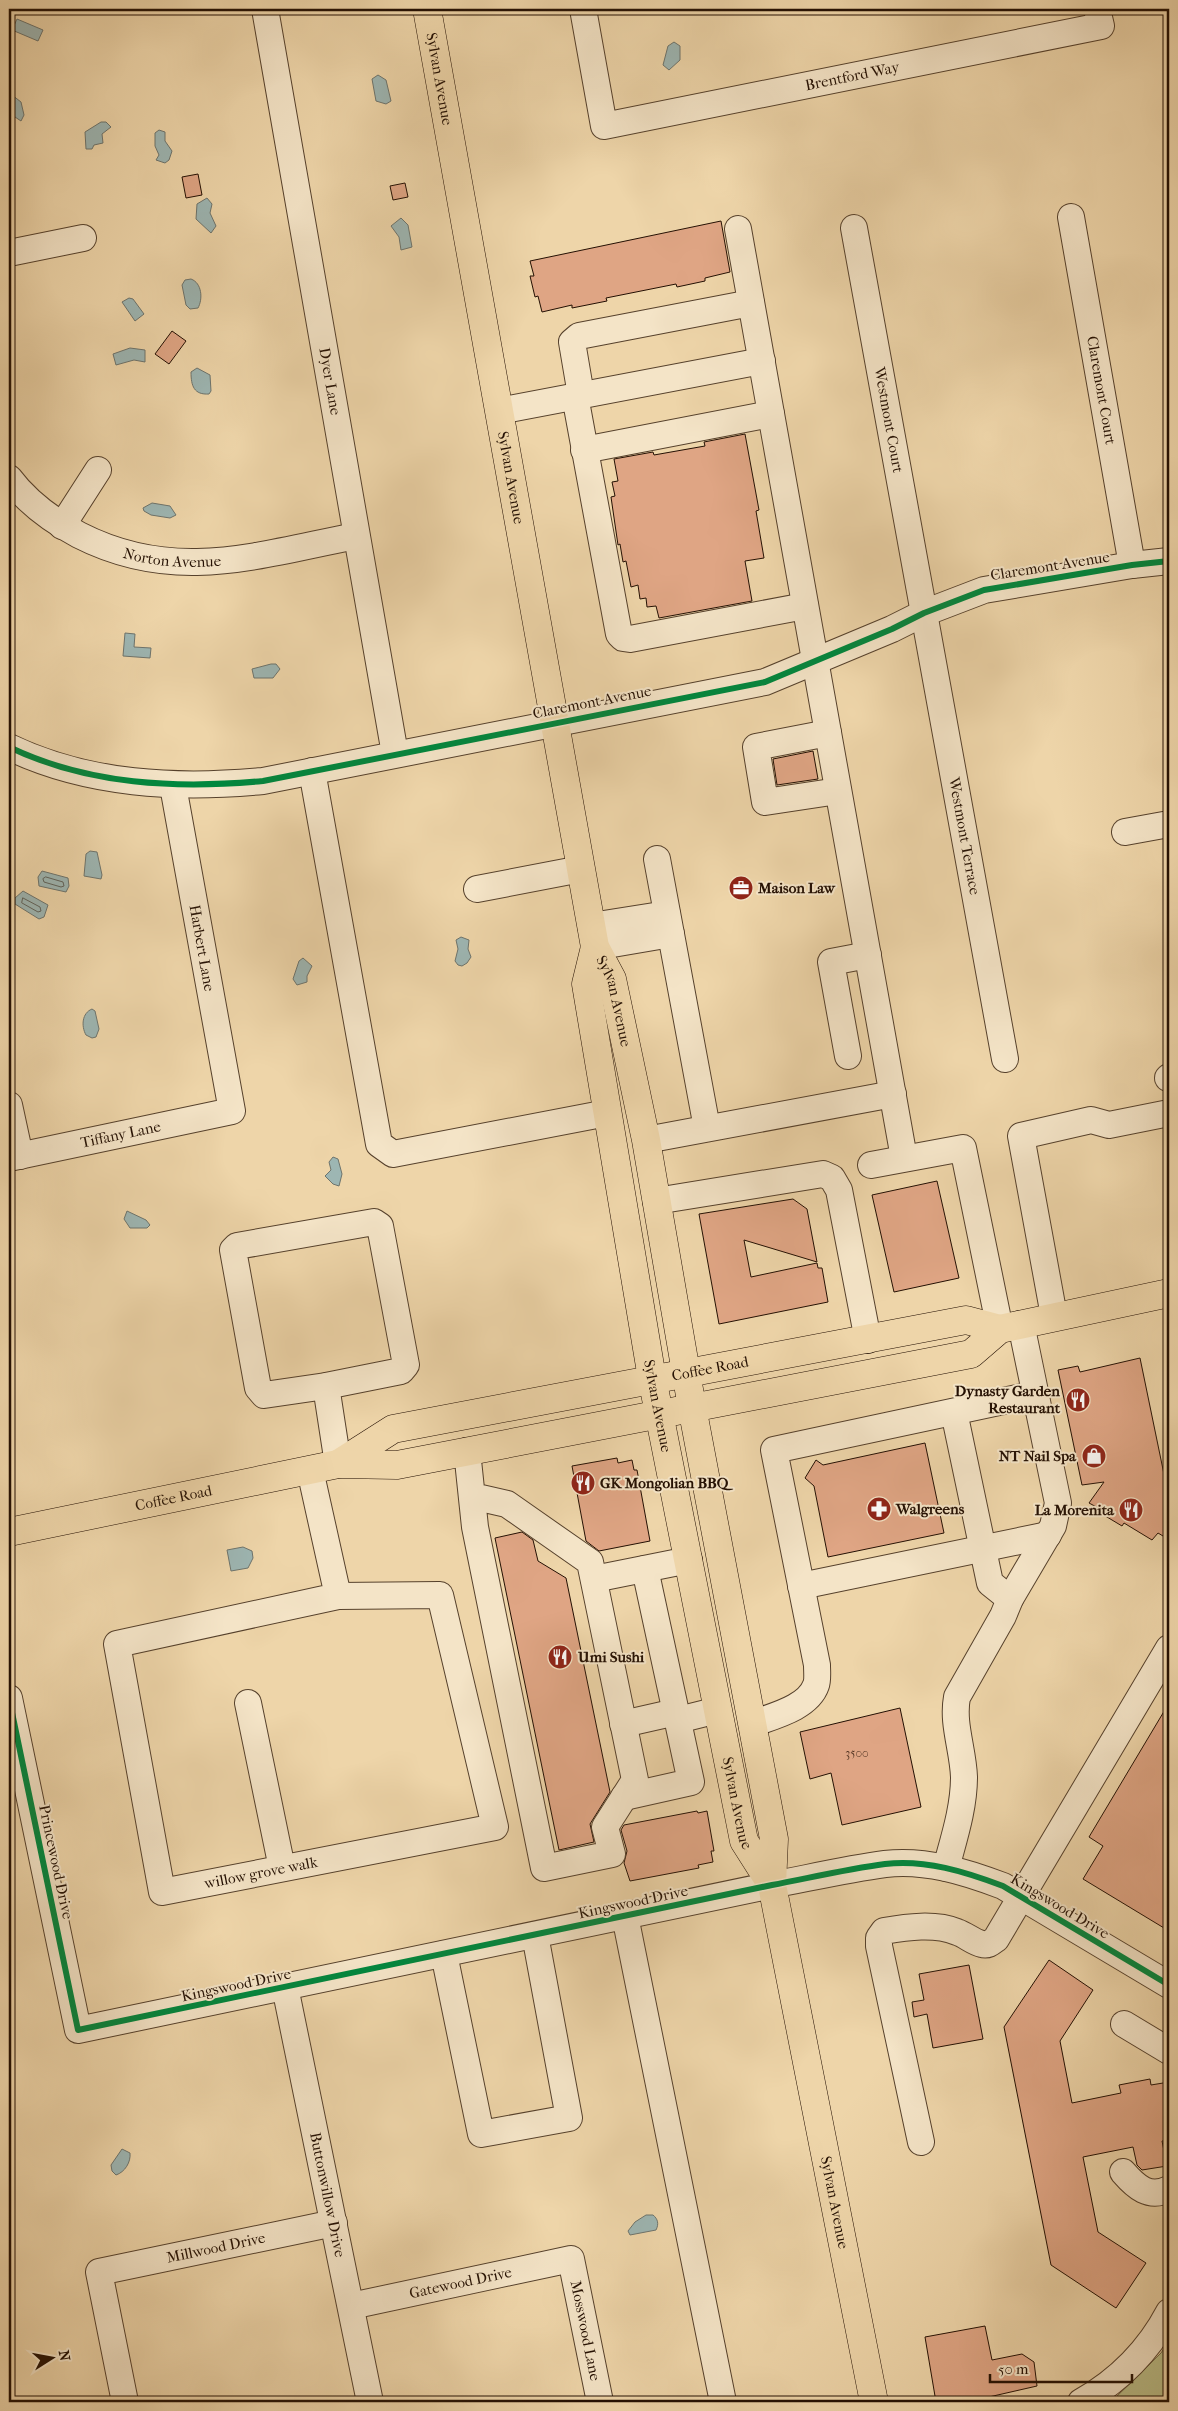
<svg xmlns="http://www.w3.org/2000/svg" width="1178" height="2411" font-family="'IM FELL French Canon',serif">
	<rect width="100%" height="100%" fill="#eed5a9"/>
	<filter id="stains"><feTurbulence type="fractalNoise" baseFrequency=".004" numOctaves="4"/><feColorMatrix values="0 0 0 0 .2 0 0 0 0 .09 0 0 0 0 .02 0 0 0 .5 -.17"/></filter>
	<radialGradient id="worn" r=".72"><stop offset=".6" stop-color="#630" stop-opacity="0"/><stop offset="1" stop-color="#630" stop-opacity=".3"/></radialGradient>
	<!-- green -->
	<polygon fill="#babd87" stroke="#6f6645" points="1169,2341 1169,2402 1111,2402 1161,2353"/>
	<!-- water -->
	<g fill="#9db6b3" stroke="#6d746d">
		<polygon points="17,19 43,30 38,41 12,30"/>
		<polygon points="674,42 680,46 680,60 669,70 663,65 668,46"/>
		<polygon points="378,75 386,80 391,101 386,104 376,101 372,79"/>
		<polygon points="12,95 21,102 24,115 21,121 9,113 9,96"/>
		<polygon points="101,122 106,122 111,127 102,134 103,143 94,145 92,149 86,149 85,132"/>
		<polygon points="159,130 165,132 165,141 172,151 169,160 165,163 156,160 159,155 155,146 155,133"/>
		<polygon points="207,198 212,204 210,213 216,226 211,233 196,219 197,204"/>
		<polygon points="401,218 408,225 412,247 401,250 399,237 391,226"/>
		<path d="M191 279C202 283 203 299 198 308L190 309 186 305 182 285 185 280Z"/>
		<polygon points="129,298 133,299 144,314 135,321 122,302"/>
		<polygon points="130,348 145,350 145,362 134,360 116,365 113,354"/>
		<path d="M197 368 210 375 211 391 209 394C194 395 191 386 191 372Z"/>
		<polygon points="152,503 170,506 176,515 170,518 151,515 144,511 143,508"/>
		<polygon points="125,633 135,634 134,647 151,648 150,658 123,656"/>
		<polygon points="271,664 276,664 280,669 273,678 254,678 252,669"/>
		<polygon points="90,851 97,852 102,875 101,879 84,876 86,854"/>
		<polygon points="42,871 68,878 69,886 66,892 39,886 38,877"/>
		<polygon points="23,891 48,905 44,917 39,919 15,904 15,898"/>
		<polygon points="461,937 469,940 468,949 471,957 467,963 462,966 458,965 455,961 458,949 456,940"/>
		<polygon points="303,958 312,966 307,976 307,982 297,985 293,979 299,961"/>
		<path d="M92 1009 95 1011 99 1029 96 1037 92 1038 86 1035C81 1026 82 1013 92 1009Z"/>
		<polygon points="333,1157 338,1159 342,1174 339,1186 333,1184 325,1176 331,1170 329,1162"/>
		<polygon points="127,1211 146,1220 150,1225 147,1228 130,1228 124,1219"/>
		<polygon points="243,1547 252,1551 253,1558 248,1568 231,1571 227,1550"/>
		<path d="M122 2149 130 2153C131 2162 125 2172 116 2175L112 2171 111 2165Z"/>
		<path d="M646 2215H653C658 2219 659 2224 656 2230L630 2235 628 2231 635 2222Z"/>
	</g>
	<g fill="none" stroke-linecap="round" stroke-linejoin="round">
		<!-- shore -->
		<g stroke="#60635b" stroke-width="1">
			<polygon points="46,877 63,882 64,886 61,887 44,882 43,879"/>
			<polygon points="23,898 40,907 41,911 38,912 22,903"/>
		</g>
	</g>
	<!-- building -->
	<g fill="#dfa584" stroke="#241003">
		<polygon points="198,174 202,195 186,198 182,177"/>
		<polygon points="405,183 408,197 393,200 390,186"/>
		<polygon points="721,221 730,272 705,278 705,281 677,287 676,284 606,298 607,301 572,308 572,305 542,312 538,296 535,297 530,276 534,276 530,261"/>
		<polygon points="172,331 186,341 169,364 155,354"/>
		<polygon points="745,434 759,510 756,511 764,558 745,561 752,601 659,618 656,606 647,607 646,598 640,599 638,585 631,587 626,561 623,562 620,544 618,545 611,497 615,496 612,482 618,481 614,459 653,452 654,455 705,446 704,442"/>
		<polygon points="813,751 818,779 777,785 773,759"/>
		<polygon points="937,1181 959,1278 894,1292 872,1195"/>
		<polygon points="793,1199 807,1209 817,1262 744,1240 751,1277 817,1263 818,1268 822,1268 828,1302 719,1324 699,1214"/>
		<polygon points="1140,1358 1166,1484 1169,1486 1169,1525 1163,1536 1158,1533 1152,1540 1124,1523 1122,1526 1102,1514 1104,1511 1089,1503 1104,1482 1082,1485 1058,1370 1078,1366 1080,1372"/>
		<polygon points="925,1443 944,1533 828,1557 814,1486 805,1478 816,1460 823,1465"/>
		<polygon points="617,1458 618,1463 632,1460 634,1470 637,1470 650,1541 599,1551 586,1541 572,1466"/>
		<polygon points="522,1532 533,1540 538,1561 566,1578 610,1792 590,1824 594,1842 559,1850 495,1538"/>
		<polygon points="1169,1703 1169,1931 1083,1879 1103,1846 1089,1837"/>
		<polygon points="900,1708 921,1807 842,1825 831,1773 810,1779 800,1732"/>
		<polygon points="697,1811 698,1813 707,1811 714,1851 711,1851 713,1862 698,1865 699,1868 630,1881 624,1863 627,1851 621,1830 624,1825"/>
		<polygon points="1049,1960 1093,1990 1060,2041 1072,2103 1121,2093 1119,2085 1150,2079 1151,2085 1169,2082 1169,2140 1162,2141 1167,2166 1142,2170 1137,2165 1133,2147 1083,2157 1098,2232 1146,2263 1116,2308 1051,2265 1004,2027"/>
		<polygon points="969,1965 983,2039 933,2048 927,2014 914,2017 912,2002 924,2000 919,1974"/>
		<polygon points="985,2326 992,2360 1022,2354 1034,2362 1037,2386 967,2402 936,2402 925,2337"/>
	</g>
	<g fill="none" stroke-linecap="round" stroke-linejoin="round">
		<defs>
			<g id="minor">
				<path id="s1" d="M265 9 395 754"/>
				<path id="s2" d="M583 9 604 126 1101 26 1097 9"/>
				<path id="s3" d="M1071 217 1132 565"/>
				<path id="s4" d="M854 228 1005 1059"/>
				<polyline points="738,229 904,1158"/>
				<polyline points="9,253 83,238"/>
				<polyline points="581,395 572,342 579,336 751,303"/>
				<polyline points="575,396 619,634 623,638 630,639 805,606"/>
				<polyline points="499,411 762,361"/>
				<polyline points="584,450 771,414"/>
				<path id="s5" d="M9 478C27 502 53 521 79 535 175 584 257 555 356 536"/>
				<polyline points="62,526 98,470"/>
				<polyline points="828,733 756,747 765,802 838,791"/>
				<path d="M9 747C88 785 177 789 263 781L765 682 892 629 924 613 984 590 1132 565 1169 561"/>
				<polyline points="312,771 379,1144 393,1154 607,1113"/>
				<polyline points="1125,832 1169,824"/>
				<polyline points="657,859 707,1128"/>
				<polyline points="477,889 581,869"/>
				<polyline points="591,926 667,914"/>
				<polyline points="595,947 671,934"/>
				<polyline points="848,1056 831,962 868,955"/>
				<polyline points="1168,1078 1169,1077"/>
				<polyline points="9,1105 20,1156"/>
				<polyline points="646,1140 893,1094"/>
				<path id="s6" d="M9 1158 232 1111 173 786"/>
				<polyline points="871,1165 963,1148 1000,1329"/>
				<polyline points="656,1201 823,1174 832,1178 839,1190 868,1340"/>
				<polygon points="374,1222 380,1226 406,1365 401,1371 326,1386 264,1395 258,1388 233,1250 237,1246"/>
				<polyline points="1054,1316 1021,1136 1091,1120 1109,1125 1169,1113"/>
				<polyline points="326,1386 338,1464"/>
				<polyline points="954,1412 990,1583 1010,1599"/>
				<polyline points="467,1451 475,1527 544,1868 612,1854 605,1827 635,1780 590,1562 507,1504 472,1496"/>
				<path id="s7" d="M310 1470 338 1596 117 1644 162 1892 495 1827 440 1595 338 1596"/>
				<polyline points="594,1579 689,1560"/>
				<polyline points="801,1586 1048,1535"/>
				<path d="M9 1698 78 2030 772 1885C809 1878 847 1869 885 1864 925 1859 966 1872 1003 1886L1169 1985"/>
				<polyline points="248,1703 282,1868"/>
				<polyline points="678,1720 718,1710"/>
				<polyline points="623,1724 676,1712"/>
				<path d="M752 1724C773 1716 808 1708 816 1685 818 1680 817 1671 817 1665L774 1450 1036 1394"/>
				<polyline points="624,1797 691,1782 645,1569"/>
				<path d="M946 1868C954 1838 964 1808 964 1777 963 1749 952 1724 957 1697L1003 1616 1010 1599 1053 1526 1058 1503 1021 1324"/>
				<polyline points="625,1916 723,2402"/>
				<polyline points="444,1954 481,2134 569,2118 535,1935"/>
				<path id="s8" d="M285 1987 370 2402"/>
				<polyline points="1124,2024 1169,2051"/>
				<path d="M921 2142 879 1946V1938L884 1931C907 1927 935 1923 957 1932 966 1935 973 1942 982 1944 988 1946 992 1942 996 1939L1169 1648"/>
				<path d="M1123 2172C1136 2187 1149 2199 1169 2189"/>
				<path id="s9" d="M351 2306 571 2259 600 2402"/>
				<path id="s10" d="M125 2402 99 2272 334 2223"/>
				<path d="M1081 2402C1118 2381 1149 2350 1169 2312"/>
			</g>
			<g id="major">
				<path id="s11" d="M427 9 595 947 612 979 646 1140 692 1407 774 1839 772 1885 874 2402"/>
				<path id="s12" d="M595 947 586 984 652 1378 744 1841 772 1885"/>
				<path id="s13" d="M338 1464 393 1429 966 1320 1000 1329"/>
				<path id="s14" d="M9 1532 338 1464 397 1465 971 1354 1000 1329 1169 1293"/>
			</g>
		</defs>
		<!-- minor casing -->
		<use href="#minor" stroke="#56412c" stroke-width="28"/>
		<!-- major casing -->
		<use href="#major" stroke="#241003" stroke-width="29"/>
		<!-- minor -->
		<use href="#minor" stroke="#f4e4c7" stroke-width="26"/>
		<!-- major -->
		<use href="#major" stroke="#eed5a9" stroke-width="28"/>
		<defs>
			<g id="cycleway">
				<path d="M9 747C88 785 177 789 263 781L765 682 892 629 924 613 984 590 1132 565 1169 561"/>
				<path d="M9 1698 78 2030 772 1885C809 1878 847 1869 885 1864 925 1859 966 1872 1003 1886L1169 1985"/>
			</g>
		</defs>
		<!-- cycleway casing -->
		<use href="#cycleway" stroke="#f4e4c7" stroke-width="9"/>
		<!-- cycleway -->
		<use href="#cycleway" stroke="#00873e" stroke-width="6"/>
	</g>
	<!-- icons -->
	<defs>
		<symbol id="office-disc" viewBox="-11 -11 22 22"><circle r="9.5" fill="#8f2418" stroke="#f4e4c7"/><path d="M-6-3h4V-5.5h4V-3h4V5H-6ZM-1-4.5V-3h2v-1.5ZM-6 0V1H6V0Z" fill="#fff"/></symbol>
		<symbol id="restaurant-disc" viewBox="-11 -11 22 22"><circle r="9.5" fill="#8f2418" stroke="#f4e4c7"/><path d="M-5-6h1v4h1v-4h1v4h1v-4h1v5L-1.5 .5V6h-2V.5L-5-1ZM5-6V6H3V1.5H1.5Q1.5-4 5-6Z" fill="#fff"/></symbol>
		<symbol id="shop-disc" viewBox="-11 -11 22 22"><circle r="9.5" fill="#8f2418" stroke="#f4e4c7"/><path d="M-5-2.5h2.3a2.7 3.5 0 0 1 5.4 0H5L5.5 6h-11ZM-1.5-2.5h3a1.5 2.3 0 0 0-3 0Z" fill="#fff"/></symbol>
		<symbol id="pharmacy-disc" viewBox="-11 -11 22 22"><circle r="9.5" fill="#8f2418" stroke="#f4e4c7"/><path d="M-2-6h4v4h4v4h-4v4h-4v-4h-4v-4h4Z" fill="#fff"/></symbol>
	</defs>
	<g fill-rule="evenodd">
		<use href="#office-disc" x="727" y="874" width="28" height="28"/>
		<use href="#restaurant-disc" x="1064" y="1386" width="28" height="28"/>
		<use href="#shop-disc" x="1080" y="1442" width="28" height="28"/>
		<use href="#restaurant-disc" x="569" y="1469" width="28" height="28"/>
		<use href="#pharmacy-disc" x="865" y="1495" width="28" height="28"/>
		<use href="#restaurant-disc" x="1117" y="1496" width="28" height="28"/>
		<use href="#restaurant-disc" x="546" y="1643" width="28" height="28"/>
	</g>
	<g text-anchor="middle" stroke-width="4" stroke-linejoin="round" paint-order="stroke">
		<!-- number labels -->
		<g font-size="12" fill="#533523">
			<text x="857" y="1757">3500</text>
		</g>
		<!-- street labels -->
		<g font-size="15" fill="#241003" stroke="#f4e4c7">
			<text dy="5" stroke="none"><textPath href="#s2" startOffset="372">Brentford Way</textPath></text>
			<text dy="5" stroke="none"><textPath href="#s11" startOffset="71">Sylvan Avenue</textPath></text>
			<text dy="5" stroke="none"><textPath href="#s1" startOffset="378">Dyer Lane</textPath></text>
			<text dy="5" stroke="none"><textPath href="#s3" startOffset="176">Claremont Court</textPath></text>
			<text dy="5" stroke="none"><textPath href="#s4" startOffset="195">Westmont Court</textPath></text>
			<text dy="5" stroke="none"><textPath href="#s11" startOffset="476">Sylvan Avenue</textPath></text>
			<text dy="5" stroke="none"><textPath href="#s5" startOffset="188">Norton Avenue</textPath></text>
			<text transform="translate(1050 566) rotate(-9)" y="5">Claremont Avenue</text>
			<text transform="translate(592 702) rotate(-11)" y="5">Claremont Avenue</text>
			<text dy="5" stroke="none"><textPath href="#s4" startOffset="618">Westmont Terrace</textPath></text>
			<text transform="translate(202 948) rotate(80)" y="5">Harbert Lane</text>
			<text dy="5" stroke="none"><textPath href="#s11" startOffset="1011">Sylvan Avenue</textPath></text>
			<text dy="5" stroke="none"><textPath href="#s6" startOffset="114">Tiffany Lane</textPath></text>
			<text dy="5" stroke="none"><textPath href="#s13" startOffset="388">Coffee Road</textPath></text>
			<text dy="5" stroke="none"><textPath href="#s12" startOffset="466">Sylvan Avenue</textPath></text>
			<text dy="5" stroke="none"><textPath href="#s14" startOffset="168">Coffee Road</textPath></text>
			<text dy="5" stroke="none"><textPath href="#s12" startOffset="871">Sylvan Avenue</textPath></text>
			<text transform="translate(56 1862) rotate(78)" y="5">Princewood Drive</text>
			<text dy="5" stroke="none"><textPath href="#s7" startOffset="708">willow grove walk</textPath></text>
			<text transform="translate(633 1902) rotate(-12)" y="5">Kingswood Drive</text>
			<text transform="translate(1060 1906) rotate(31)" y="5">Kingswood Drive</text>
			<text transform="translate(236 1985) rotate(-12)" y="5">Kingswood Drive</text>
			<text dy="5" stroke="none"><textPath href="#s8" startOffset="212">Buttonwillow Drive</textPath></text>
			<text dy="5" stroke="none"><textPath href="#s11" startOffset="2234">Sylvan Avenue</textPath></text>
			<text dy="5" stroke="none"><textPath href="#s10" startOffset="252">Millwood Drive</textPath></text>
			<text dy="5" stroke="none"><textPath href="#s9" startOffset="112">Gatewood Drive</textPath></text>
			<text dy="5" stroke="none"><textPath href="#s9" startOffset="298">Mosswood Lane</textPath></text>
		</g>
		<!-- poi labels -->
		<g font-size="15" font-weight="bold" fill="#241003" stroke="#f4e4c7" text-anchor="start">
			<text x="758" y="893">Maison Law</text>
			<text x="1060" y="1396" text-anchor="end">Dynasty Garden<tspan x="1060" dy="17">Restaurant</tspan></text>
			<text x="1076" y="1461" text-anchor="end">NT Nail Spa</text>
			<text x="600" y="1488">GK Mongolian BBQ</text>
			<text x="896" y="1514">Walgreens</text>
			<text x="1114" y="1515" text-anchor="end">La Morenita</text>
			<text x="578" y="1662">Umi Sushi</text>
		</g>
	</g>
	<!-- margin -->
	<rect width="1178" height="2411" fill="none" stroke="#eed5a9" stroke-width="30"/>
	<rect x="10" y="10" width="1158" height="2391" fill="none" stroke="#241003" stroke-width="2.5"/>
	<rect x="15" y="15" width="1148" height="2381" fill="none" stroke="#241003"/>
	<!-- north arrow -->
	<g transform="translate(52 2358) rotate(79)" stroke="#f4e4c7" stroke-width="4" paint-order="stroke">
	<path d="M0-4L9 19L0 12L-9 19Z" fill="#241003"/>
	<text y="-8" font-size="14" font-weight="bold" text-anchor="middle" fill="#241003">N</text>
	</g>
	<!-- scale -->
	<path d="M990 2374v8h142v-8" fill="none" stroke="#241003" stroke-width="2.5"/>
	<text x="998" y="2374" font-size="15" fill="#241003" stroke="#f4e4c7" stroke-width="4" paint-order="stroke">50 m</text>
	<rect width="100%" height="100%" filter="url(#stains)"/>
	<rect width="100%" height="100%" fill="url(#worn)"/>
</svg>
